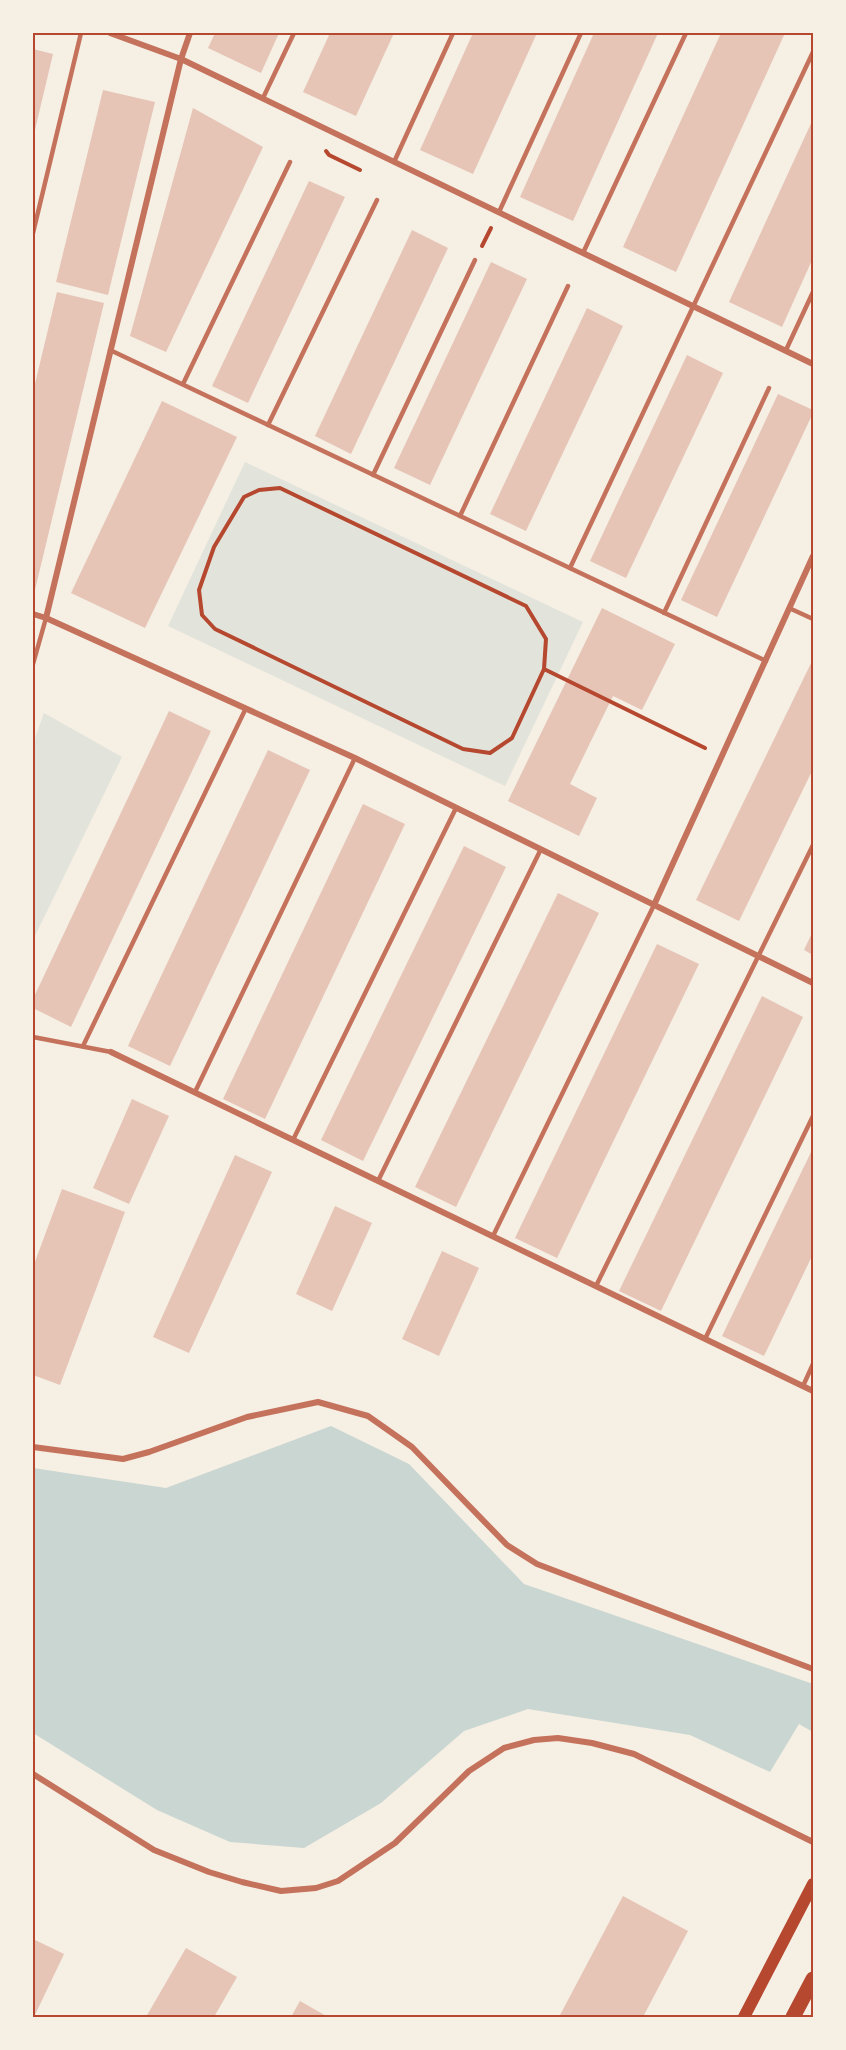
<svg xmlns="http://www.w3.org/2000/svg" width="846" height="2050" font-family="Jost,sans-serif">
	<rect width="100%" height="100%" fill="#f6efe4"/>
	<!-- green -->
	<g fill="#e2e4dc">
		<polygon points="245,462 583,622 505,786 168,626"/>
		<polygon points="44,713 122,757 33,940 33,744"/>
	</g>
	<!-- water -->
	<polygon fill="#c9d6d2" points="331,1426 409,1464 524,1584 813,1684 813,1732 799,1724 770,1772 690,1735 528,1709 464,1731 381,1803 304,1848 230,1842 157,1810 33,1733 33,1468 166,1488"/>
	<!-- building -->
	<g fill="#e6c5b7">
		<polygon points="215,33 279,33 261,73 208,48"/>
		<polygon points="330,33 394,33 356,116 303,92"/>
		<polygon points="473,33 537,33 473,174 420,150"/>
		<polygon points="594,33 658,33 573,221 520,197"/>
		<polygon points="721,33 785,33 676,272 623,247"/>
		<polygon points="33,49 53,54 34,134 33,134"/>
		<polygon points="103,90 155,102 108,295 56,282"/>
		<polygon points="193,108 263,147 166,352 130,336"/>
		<polygon points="813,119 813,258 782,327 729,302"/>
		<polygon points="309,181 345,197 248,403 212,386"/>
		<polygon points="412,230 448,248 351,454 315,436"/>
		<polygon points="491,262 527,279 430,485 394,468"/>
		<polygon points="57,292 104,303 34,594 33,392"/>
		<polygon points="587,308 623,326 526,531 490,514"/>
		<polygon points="687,355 723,373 626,578 590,561"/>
		<polygon points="778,394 813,410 813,413 717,617 681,600"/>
		<polygon points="162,401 237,437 145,628 71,593"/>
		<polygon points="602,608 675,644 642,710 613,696 570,784 597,798 579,836 508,801"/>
		<polygon points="813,659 813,769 739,921 696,900"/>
		<polygon points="169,711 211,731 71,1027 33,1008 33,999"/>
		<polygon points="268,750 310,770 170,1066 128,1046"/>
		<polygon points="363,804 405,824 265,1119 223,1099"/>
		<polygon points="464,846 506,867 363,1161 321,1140"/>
		<polygon points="558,893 599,913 456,1207 415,1187"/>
		<polygon points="813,931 813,955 804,950"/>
		<polygon points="657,944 699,964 557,1258 515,1238"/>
		<polygon points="762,996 803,1017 661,1311 619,1291"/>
		<polygon points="132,1099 169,1116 129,1204 93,1188"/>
		<polygon points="813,1148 813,1254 764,1356 722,1336"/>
		<polygon points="235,1155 272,1172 189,1353 153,1337"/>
		<polygon points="62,1189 125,1212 60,1385 33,1375 33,1267"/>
		<polygon points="335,1206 372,1223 332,1311 296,1294"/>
		<polygon points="442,1251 479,1268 439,1356 402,1339"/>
		<polygon points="623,1896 688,1931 643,2017 559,2017"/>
		<polygon points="33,1939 64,1954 34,2017 33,2017"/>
		<polygon points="186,1948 237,1977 214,2017 146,2017"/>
		<polygon points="300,2001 328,2017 291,2017"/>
	</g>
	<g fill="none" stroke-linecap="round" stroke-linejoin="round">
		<!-- path -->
		<g stroke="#b5482f" stroke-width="4">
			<polyline points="326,151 329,155 360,170"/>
			<polyline points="482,246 491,228"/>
			<polyline points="544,669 546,639 526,606 280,488 259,490 244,497 214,547 199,590 202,615 215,629 463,749 490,753 512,738 544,669 705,748"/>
		</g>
		<!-- service -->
		<g stroke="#c5725c" stroke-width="4.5">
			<polyline points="263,98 294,33"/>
			<polyline points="394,162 453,33"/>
			<polyline points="499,212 581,33"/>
			<polyline points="33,233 81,33"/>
			<polyline points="583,253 686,33"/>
			<polyline points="110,350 766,661"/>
			<polyline points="786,350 813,292"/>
			<polyline points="183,384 290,162"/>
			<polyline points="268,425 377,200"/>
			<polyline points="373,475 475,260"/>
			<polyline points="460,516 568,286"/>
			<polyline points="570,568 813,52"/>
			<polyline points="789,608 813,619"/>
			<polyline points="664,613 769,388"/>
			<polyline points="33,664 46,618"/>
			<polyline points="33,1037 111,1052"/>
			<polyline points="83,1046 246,708"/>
			<polyline points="195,1092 355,758"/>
			<polyline points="293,1140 456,808"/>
			<polyline points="378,1181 541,849"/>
			<polyline points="493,1236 654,905"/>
			<polyline points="596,1286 813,845"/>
			<polyline points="705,1339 813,1116"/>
			<polyline points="803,1386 813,1364"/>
		</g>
		<!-- minor -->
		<g stroke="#c5725c" stroke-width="6">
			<polyline points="110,33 181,59 813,364"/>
			<polyline points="33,614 46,618 355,758 813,983"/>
			<polyline points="46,618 181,59 190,33"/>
			<polyline points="654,905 813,556"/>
			<polyline points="111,1052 813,1391"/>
			<polyline points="33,1447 123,1459 149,1452 247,1417 318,1402 368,1416 412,1447 507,1545 537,1564 813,1669"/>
			<polyline points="33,1774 154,1850 209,1872 242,1882 281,1891 316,1888 338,1881 395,1843 469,1771 504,1748 534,1740 558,1738 592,1743 634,1754 813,1842"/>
		</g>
		<!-- secondary -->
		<polyline stroke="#b5482f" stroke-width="12" points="744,2017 813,1884"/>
		<!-- primary -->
		<polyline stroke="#b5482f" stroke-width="15" points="793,2017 813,1979"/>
	</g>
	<!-- border -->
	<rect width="846" height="2050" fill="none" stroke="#f6efe4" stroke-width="69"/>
	<rect x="34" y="34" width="778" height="1982" fill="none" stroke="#b5482f" stroke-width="2"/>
</svg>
